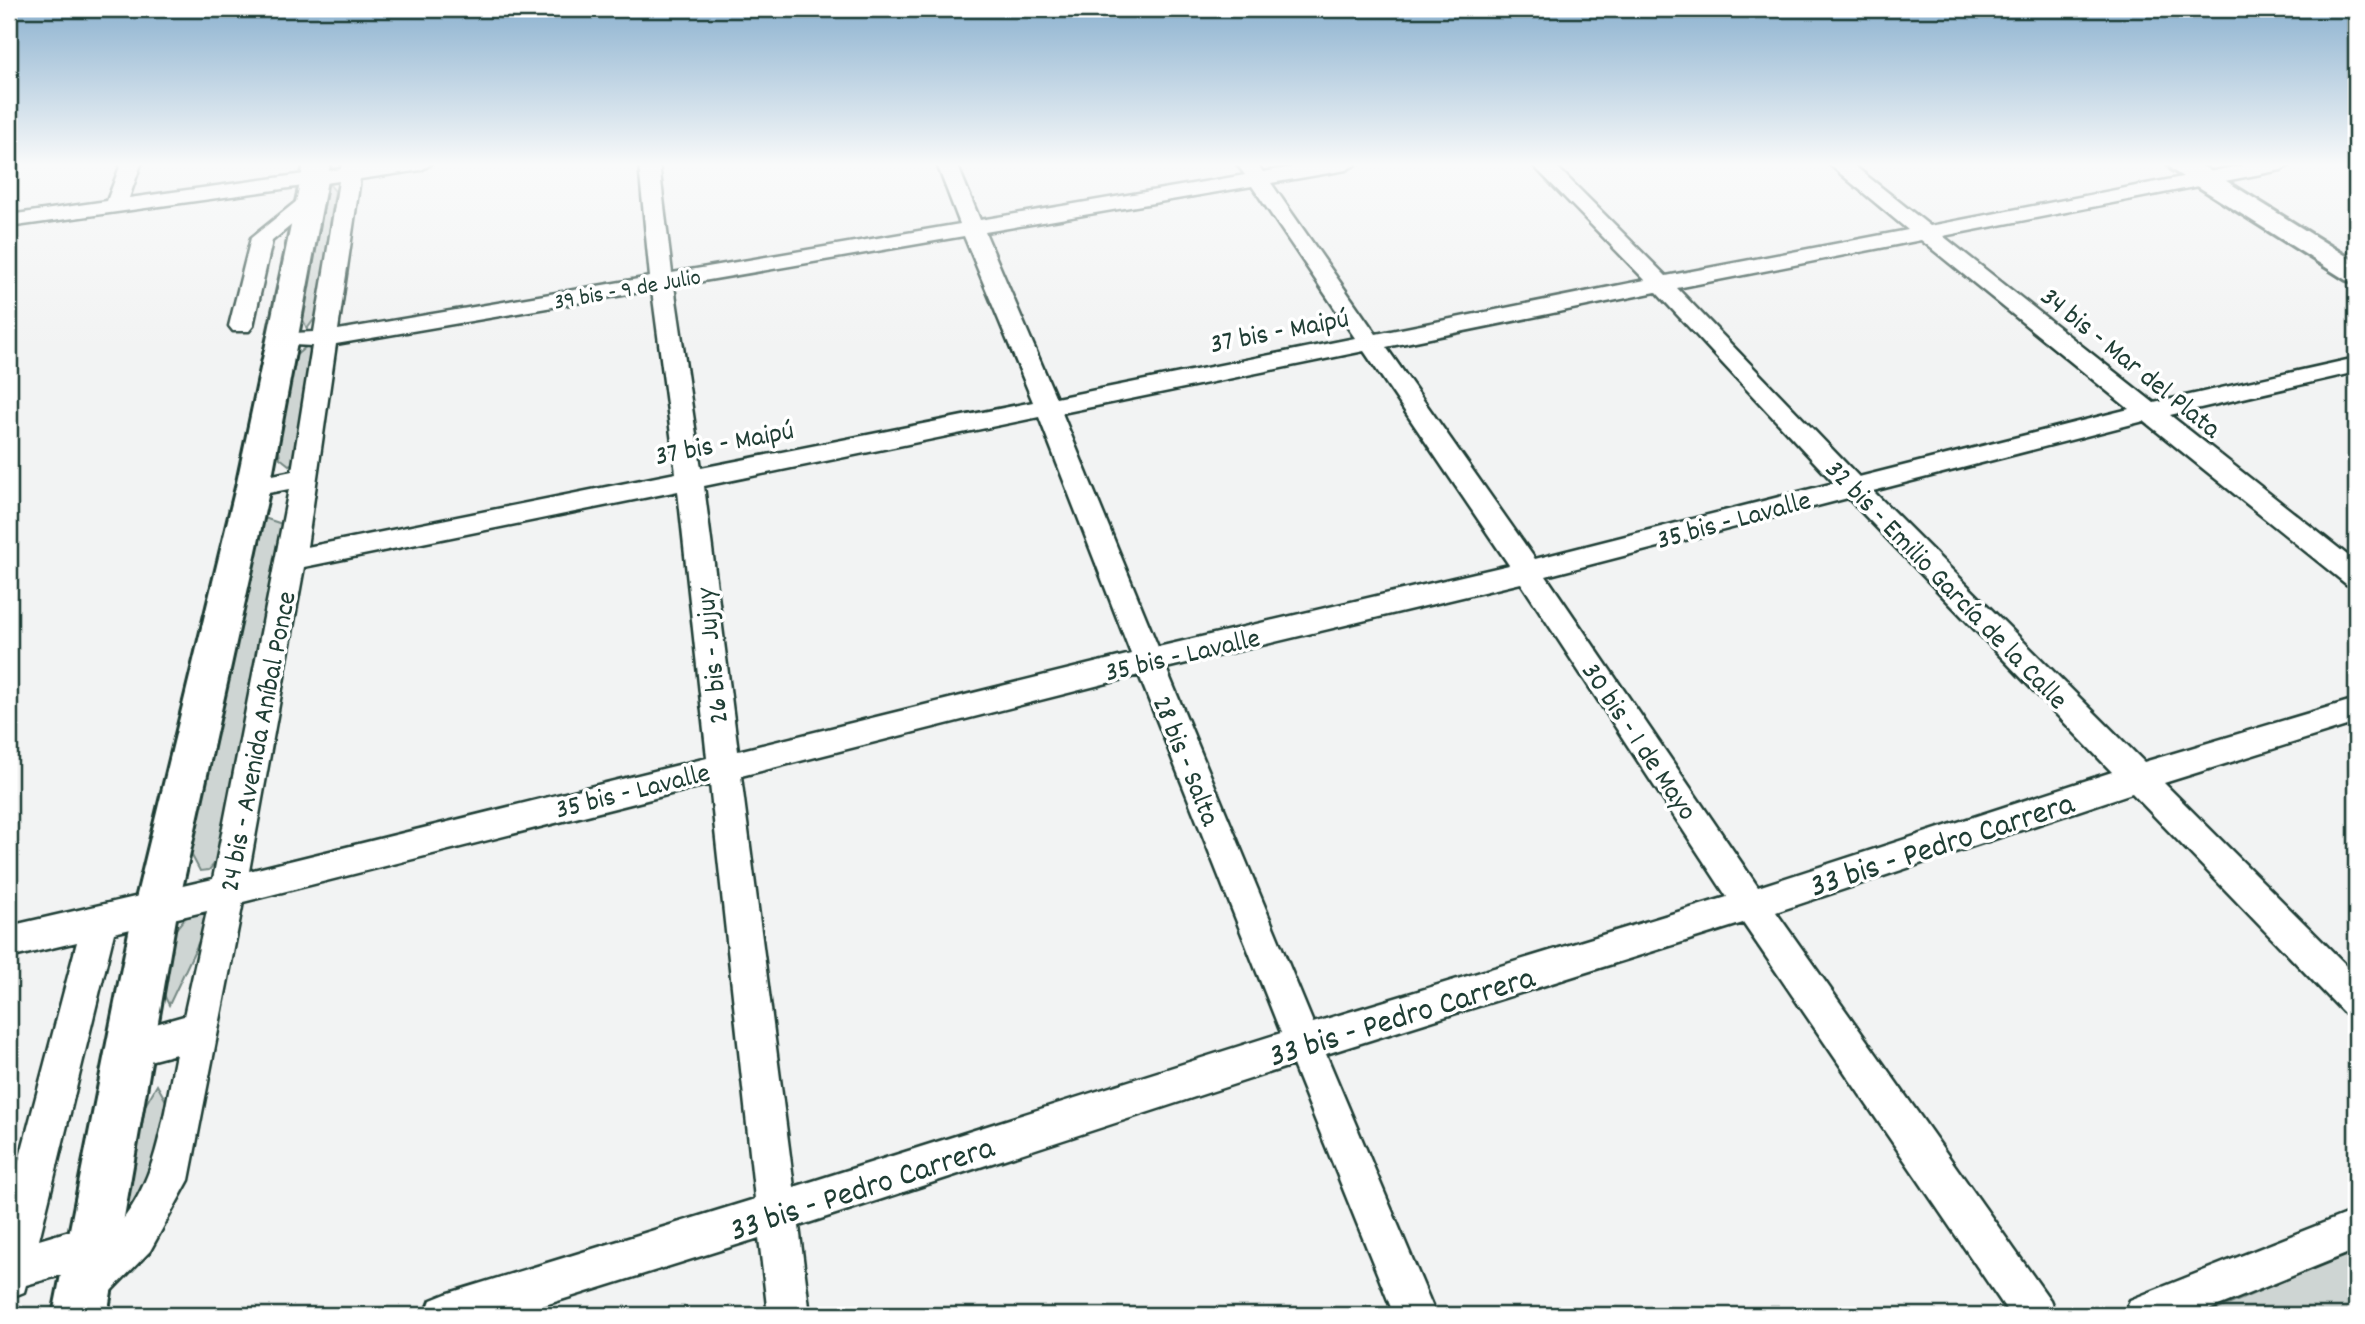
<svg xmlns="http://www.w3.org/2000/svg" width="2365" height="1324" font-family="Dekko,sans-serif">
	<rect width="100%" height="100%" fill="#f2f3f3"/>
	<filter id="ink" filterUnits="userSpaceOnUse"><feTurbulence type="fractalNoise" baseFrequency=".0143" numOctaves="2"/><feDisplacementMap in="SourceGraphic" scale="14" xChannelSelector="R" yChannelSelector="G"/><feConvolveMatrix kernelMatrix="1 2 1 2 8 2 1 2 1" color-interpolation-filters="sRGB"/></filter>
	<g filter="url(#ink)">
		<!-- green -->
		<g fill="#ced5d3" stroke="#768984" stroke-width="2">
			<polygon points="329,184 335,191 317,315 307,329 298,308 321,191"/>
			<polygon points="308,345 311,354 294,463 289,465 280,458 277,438 291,365 294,357"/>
			<polygon points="261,517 282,524 221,856 209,870 200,871 189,850"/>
			<path d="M198 907 207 909 209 920 169 1005C149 970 168 929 198 907Z"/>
			<polygon points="157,1085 166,1101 147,1198 119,1240 140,1114"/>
			<polygon points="2356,1249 2356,1315 2205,1315"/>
		</g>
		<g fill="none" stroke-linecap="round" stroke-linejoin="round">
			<defs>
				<g id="minor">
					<path d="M121 164H141L129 198 341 169 342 164H431L421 170 360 179 338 330 650 277 639 164H659L672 273 960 224 937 164H957L980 220 1245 175 1237 164H1257L1263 172 1310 164H1356L1346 170 1271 183 1376 334 1645 280 1532 164H1554L1666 276 1908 230 1829 164H1852L1930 226 2249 164H2291L2281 170 1943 236 2154 403 2356 358V372L2170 415 2356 562V587L2346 584 2144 421 1873 491 2144 762 2356 699V723L2164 783 2356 975V1017L2343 1012 2132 793 1776 912 2050 1300 2056 1315H2010L1743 923 1326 1054 1436 1315H1394L1293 1065 799 1226 810 1315H768L759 1238 513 1315H425L431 1300 446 1294 755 1199 710 784 243 902 189 1180 150 1251 103 1299 88 1305 73 1299 67 1284 72 1272 26 1285 24 1292 9 1298V1199L77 942 9 958V926L213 879 289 489 253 496 244 493 240 487 244 481 292 471 312 346 273 344 269 339 273 334 314 332 339 181 9 227V215L107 201ZM1252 186 1355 338 1056 398 985 232ZM964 236 1033 402 701 468 674 286ZM1921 240 2129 409 1859 477 1677 288ZM652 290 676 473 307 547 336 344ZM1656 292 1834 483 1535 559 1386 347ZM1364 351 1509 565 1158 647 1062 413ZM1039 417 1131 654 738 751 704 486ZM678 491 707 758 249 871 304 567ZM1848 498 2112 772 1758 887 1546 576ZM1521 583 1727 897 1313 1023 1166 668ZM1139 675 1281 1033 794 1187 741 776ZM207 911 184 1016 117 1035 111 1048 117 1061 130 1066 176 1054C163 1116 158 1188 109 1235L107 1231 93 1224 39 1240 114 933Z"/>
					<polygon points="309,195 316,197 319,201 316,205 272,241 253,326 249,331 233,331 229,326 251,238 302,197"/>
					<polygon points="2356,1210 2356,1250 2196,1315 2124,1315 2130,1300"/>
				</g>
				<g id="major">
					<polygon points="304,164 330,164 270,487 178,907 107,1315 53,1315 134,907 236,487"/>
					<polygon points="2168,164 2199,164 2356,262 2356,283 2346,280 2172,170"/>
				</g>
			</defs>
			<!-- minor casing -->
			<use href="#minor" stroke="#1f3d34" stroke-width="5"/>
			<!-- major casing -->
			<use href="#major" stroke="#1f3d34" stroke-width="6"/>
			<!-- minor -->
			<use href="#minor" fill="#fff" fill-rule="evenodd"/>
			<!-- major -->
			<use href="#major" fill="#fff" fill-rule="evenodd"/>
		</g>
	</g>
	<!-- sky -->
	<linearGradient id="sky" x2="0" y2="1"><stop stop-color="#8bb1cf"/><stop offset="0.47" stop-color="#f9fafa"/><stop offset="1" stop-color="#f9fafa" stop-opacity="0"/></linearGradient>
	<rect width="2365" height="350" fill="url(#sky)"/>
	<g text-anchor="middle" stroke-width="7" stroke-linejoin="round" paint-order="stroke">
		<!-- far-street labels -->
		<g font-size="23" fill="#1f3d34" stroke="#fff">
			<text transform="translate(627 288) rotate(-10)" y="8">39 bis - 9 de Julio</text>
		</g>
		<!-- street labels -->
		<g font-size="28" fill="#1f3d34" stroke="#fff">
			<text transform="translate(1279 329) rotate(-11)" y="10">37 bis - Maipú</text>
			<text transform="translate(2132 361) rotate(39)" y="10">34 bis - Mar del Plata</text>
			<text transform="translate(724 441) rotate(-11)" y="10">37 bis - Maipú</text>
			<text transform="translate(1733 518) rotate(-15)" y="10">35 bis - Lavalle</text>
			<text transform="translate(1948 583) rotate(46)" y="10">32 bis - Emilio García de la Calle</text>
			<text transform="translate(1182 653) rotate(-13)" y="10">35 bis - Lavalle</text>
			<text transform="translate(710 656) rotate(-96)" y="10">26 bis - Jujuy</text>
			<text transform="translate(1641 740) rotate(56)" y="10">30 bis - 1 de Mayo</text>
			<text transform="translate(256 741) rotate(-79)" y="10">24 bis - Avenida Aníbal Ponce</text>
			<text transform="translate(1188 760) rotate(68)" y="10">28 bis - Salta</text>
			<text transform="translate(632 789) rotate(-14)" y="10">35 bis - Lavalle</text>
		</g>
		<!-- near-street labels -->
		<g font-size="33" fill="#1f3d34" stroke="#fff">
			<text transform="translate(1941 842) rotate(-18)" y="12">33 bis - Pedro Carrera</text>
			<text transform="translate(1401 1014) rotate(-17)" y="12">33 bis - Pedro Carrera</text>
			<text transform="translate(861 1186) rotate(-18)" y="12">33 bis - Pedro Carrera</text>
		</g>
	</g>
	<!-- margin -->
	<rect width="2365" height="1324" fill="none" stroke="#fff" stroke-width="35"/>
	<rect x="18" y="18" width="2330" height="1289" fill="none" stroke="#1f3d34" stroke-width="2.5" filter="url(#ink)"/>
</svg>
